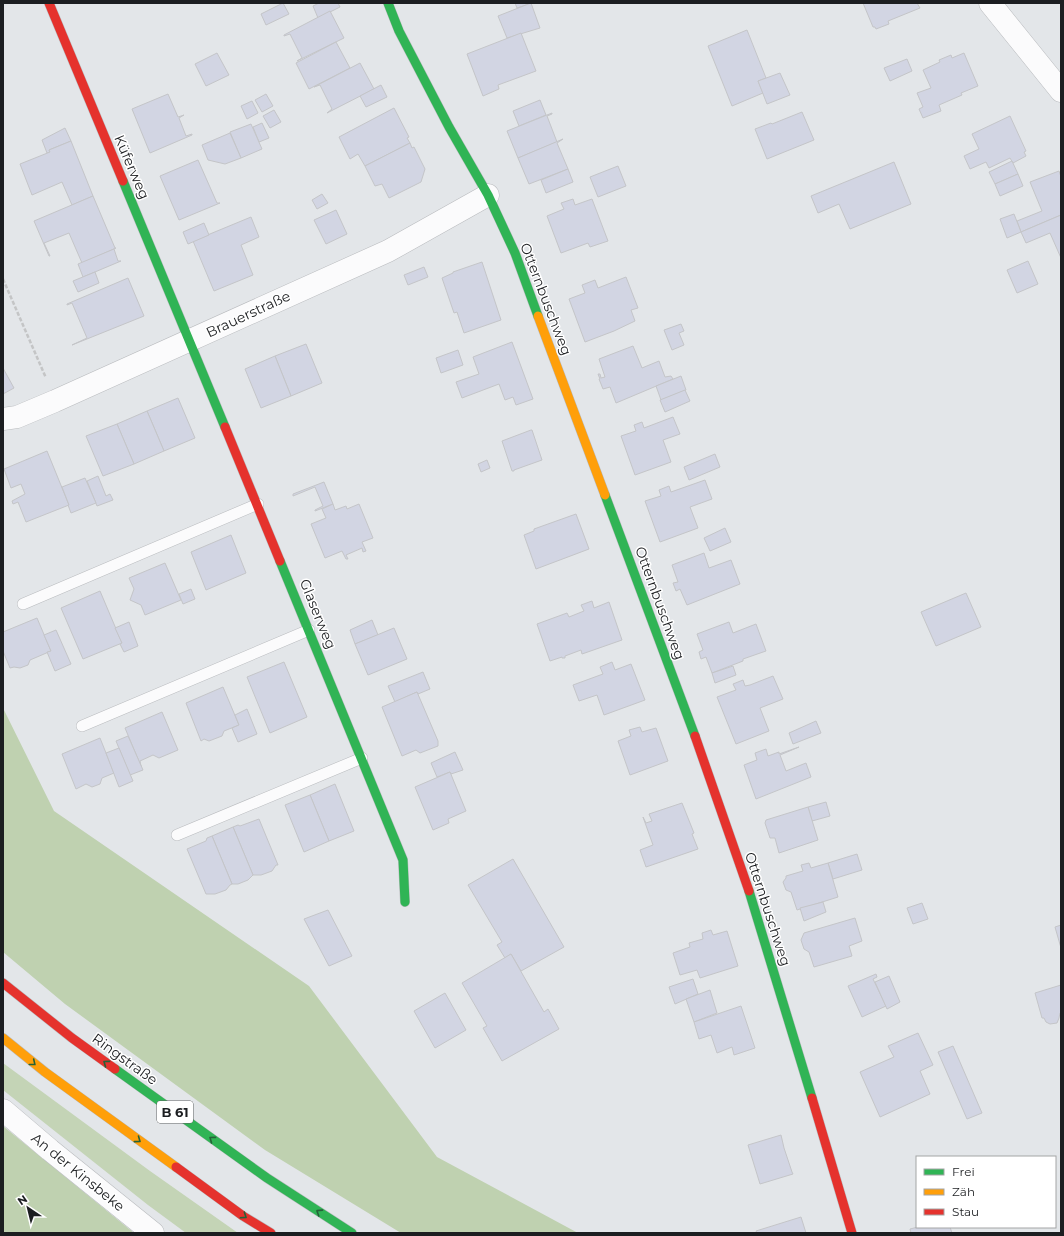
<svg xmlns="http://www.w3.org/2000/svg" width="1064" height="1236" font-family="Montserrat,sans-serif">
	<rect width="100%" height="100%" fill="#e3e6e9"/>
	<!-- green -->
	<polygon fill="#c4d4b6" points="3,1063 150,1171 238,1233 186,1233 148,1205 3,1090"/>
	<!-- forest -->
	<g fill="#bfd1b0">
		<polygon points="3,708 54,811 309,986 437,1157 578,1233 401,1233 265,1150 65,1004 3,952"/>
		<polygon points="3,1126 134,1233 3,1233"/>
	</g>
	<!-- building -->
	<g fill="#d2d5e3" stroke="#c4c5c8">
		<polygon points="283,3 289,14 266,25 261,14"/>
		<polygon points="319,3 338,3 340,7 318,18 313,6"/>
		<polygon points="515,3 529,3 529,4 517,8"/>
		<polygon points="531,3 540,28 507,38 498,16"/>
		<polygon points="863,3 917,3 920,8 888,21 889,24 876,29 875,27 873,27"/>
		<polygon points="330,11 344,38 297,61 302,58 290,34 284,36 284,35"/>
		<polygon points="747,30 766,78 758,81 763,93 732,106 708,46"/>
		<polygon points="521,33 536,71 498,85 499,89 483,96 467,54"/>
		<polygon points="336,42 350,68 309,89 296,63"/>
		<polygon points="217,53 229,75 206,86 195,64"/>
		<polygon points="964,53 978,86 961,93 962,95 939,105 941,111 923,118 919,109 923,107 917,93 931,88 923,70 940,62 939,60 951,55 952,58"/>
		<polygon points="907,59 912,71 890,81 884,68"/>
		<polygon points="360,63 374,89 327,113 332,109 320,85 314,87"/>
		<polygon points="780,73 790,95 767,104 758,81"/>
		<polygon points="381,85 387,97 366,107 360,96"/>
		<polygon points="168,94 178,117 184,115 179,118 186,136 192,134 192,135 150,153 132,109"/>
		<polygon points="266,94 273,106 262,112 255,100"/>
		<polygon points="540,100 546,115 519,126 513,111"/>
		<polygon points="252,101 258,113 247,119 241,106"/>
		<polygon points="394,108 409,137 407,138 410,143 365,166 358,154 350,159 339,137"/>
		<polygon points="274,110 281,122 270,128 263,116"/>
		<polygon points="802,112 814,140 767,159 755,129 771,123 772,124"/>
		<polygon points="552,113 552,114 547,116 557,142 518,158 507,131"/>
		<polygon points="1010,116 1026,151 1024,152 1026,156 1013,163 1010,158 989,168 986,162 970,169 964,156 979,149 972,134"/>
		<polygon points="262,123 269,138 259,142 253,127"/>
		<polygon points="251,124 262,149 241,158 230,132"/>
		<polygon points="65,128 71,141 49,150 50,152 47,153 42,140"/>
		<polygon points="230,133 241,158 225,164 208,160 202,145"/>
		<polygon points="563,139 557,143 568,169 529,184 518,158"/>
		<polygon points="71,141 93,196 72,205 62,182 32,195 20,164 50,152 49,150"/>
		<polygon points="410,143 412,148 414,147 425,169 421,182 389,198 382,184 375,186 365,166"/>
		<polygon points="198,160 217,203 220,203 179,220 160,176"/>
		<polygon points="1012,161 1018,174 995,184 989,172"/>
		<polygon points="894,162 911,204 850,229 839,204 818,213 811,196"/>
		<polygon points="618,166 626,186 598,197 590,177"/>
		<polygon points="568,169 573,182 546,193 541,180"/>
		<polygon points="1059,171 1061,177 1061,215 1021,232 1017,221 1042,211 1030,182"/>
		<polygon points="1018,174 1023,186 1000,196 995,184"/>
		<polygon points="322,194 328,203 317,209 312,200"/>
		<polygon points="93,196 115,248 116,248 82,263 69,233 44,243 50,256 49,256 34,221"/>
		<polygon points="573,199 575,205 592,199 608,241 590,247 588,243 561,253 547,216 564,209 561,203"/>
		<polygon points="336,210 347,234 326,244 314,220"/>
		<polygon points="1014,214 1021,232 1007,238 1000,219"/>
		<polygon points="1061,215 1061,258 1050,233 1026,243 1021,232"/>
		<polygon points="251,217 259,237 241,245 253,275 214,291 193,241"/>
		<polygon points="204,223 209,235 188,244 183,232"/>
		<polygon points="114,249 118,261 121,261 83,277 78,264"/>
		<polygon points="1028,261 1038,284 1017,293 1007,270"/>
		<polygon points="482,262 501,320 464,333 457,312 454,313 442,278 453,273 453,272"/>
		<polygon points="424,267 428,277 408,285 404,275"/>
		<polygon points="95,272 99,283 78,292 73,281"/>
		<polygon points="626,277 638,308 631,310 635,321 614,331 585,342 569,299 585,293 582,285 595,280 598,288"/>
		<polygon points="128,278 144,316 72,345 87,338 72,303 67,305 67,304"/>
		<polygon points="681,324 684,331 679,333 684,345 672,350 664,330"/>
		<polygon points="512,342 533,399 516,405 513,397 505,400 499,384 462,398 456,382 479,374 473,357"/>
		<polygon points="306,344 322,383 291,396 275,356"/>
		<polygon points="633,346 642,368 659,361 665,377 671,376 673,379 616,403 610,387 603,389 599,379 600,379 598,374 600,374 601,378 605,377 599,359"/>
		<polygon points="458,350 463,365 441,373 436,358"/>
		<polygon points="275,356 291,396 261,408 245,369"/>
		<polygon points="3,368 14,388 3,394"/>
		<polygon points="681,376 686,390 661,400 656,386"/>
		<polygon points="685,390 690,401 665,412 660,400"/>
		<polygon points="178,398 195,438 164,451 147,411"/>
		<polygon points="147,411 164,451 134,464 117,424"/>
		<polygon points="673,417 680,434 663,440 671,462 635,475 621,436 636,431 634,425 642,422 644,428"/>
		<polygon points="117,424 134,464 103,476 86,436"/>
		<polygon points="531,430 532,430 542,460 514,470 514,471 512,471 502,441"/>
		<polygon points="47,451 69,505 26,522 18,502 13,504 12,501 25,494 21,484 11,488 4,469"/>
		<polygon points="715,454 720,467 689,480 684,467"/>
		<polygon points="487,460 490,468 481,472 478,464"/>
		<polygon points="98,476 106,496 110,494 113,500 97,506 87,481"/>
		<polygon points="85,478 96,503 71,513 68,505 69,505 62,487"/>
		<polygon points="705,480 712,499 690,507 698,528 660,542 645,501 661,496 659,490 669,486 671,492"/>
		<polygon points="324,482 333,504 315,511 315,510 323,506 315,487 293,496 293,494"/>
		<polygon points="333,504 335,510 346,506 347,509 359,504 373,538 362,542 366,551 363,552 362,548 346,555 348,559 346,559 342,551 325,558 311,524 326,518 322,509"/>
		<polygon points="576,514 589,549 536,569 524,535 534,531 534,529"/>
		<polygon points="725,528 731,542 710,551 704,538"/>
		<polygon points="231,535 246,573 206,590 191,552"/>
		<polygon points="704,553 709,568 731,560 740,584 687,605 680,589 676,591 673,583 678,582 672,565"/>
		<polygon points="165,563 181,600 145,615 141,605 130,600 134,589 129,578"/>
		<polygon points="191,589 195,599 183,604 179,594"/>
		<polygon points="100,591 122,643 83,659 61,608"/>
		<polygon points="966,593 981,627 936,646 921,612"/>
		<polygon points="592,601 594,608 609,602 622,640 582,654 581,650 565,656 565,658 562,658 562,657 550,661 537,624 567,613 569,617 584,611 581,605"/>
		<polygon points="37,618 51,651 30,660 28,665 20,668 14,667 10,668 3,651 3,632"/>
		<polygon points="372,620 378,635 355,644 350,630"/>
		<polygon points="129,622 138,646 124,652 120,644 122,643 115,628"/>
		<polygon points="729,622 733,633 756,624 766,651 743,659 743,661 712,673 706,657 701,659 699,652 703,650 697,634"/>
		<polygon points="394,628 407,659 368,675 355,644"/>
		<polygon points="56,630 71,664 55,671 47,652 51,651 44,635"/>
		<polygon points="284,662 307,717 270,733 247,677"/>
		<polygon points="612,662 615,670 631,664 645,700 604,715 597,695 579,701 573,685 603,674 600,667"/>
		<polygon points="733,666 736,675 715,683 712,673"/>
		<polygon points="423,672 430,689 418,694 417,692 395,702 388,686"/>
		<polygon points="773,676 783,699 760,708 769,731 736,744 717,697 736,690 733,684 743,680 745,686 750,685"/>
		<polygon points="223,687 239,725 224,731 222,736 209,741 204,739 201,741 186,703"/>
		<polygon points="417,692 438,741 438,746 420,753 416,750 402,756 382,707"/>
		<polygon points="247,709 257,734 238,742 232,728 239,725 235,715"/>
		<polygon points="162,712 178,750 159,758 153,755 140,761 141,766 125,728"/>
		<polygon points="816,721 821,733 793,744 789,733"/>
		<polygon points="640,727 642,732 656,728 668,761 630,775 618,741 631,736 629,730"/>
		<polygon points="128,736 143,770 130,775 116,741"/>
		<polygon points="100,738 114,773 102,778 100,784 92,787 86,784 76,789 62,754"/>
		<polygon points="799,747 780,755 786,771 806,763 811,777 756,799 744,765 757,760 755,753 766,749 768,756 779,752 779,754"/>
		<polygon points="119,748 133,781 119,787 106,753"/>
		<polygon points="455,752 463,770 451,774 450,772 437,777 431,763"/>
		<polygon points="450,772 466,811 448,819 449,823 433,830 415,787"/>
		<polygon points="335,784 354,831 329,841 310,795"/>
		<polygon points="310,795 329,841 304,852 285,805"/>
		<polygon points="826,802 830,816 812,821 808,807"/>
		<polygon points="682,803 694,833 692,834 698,849 646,867 640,850 653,845 643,817 646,823 652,821 649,814"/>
		<polygon points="808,807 818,840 779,853 775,838 770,838 765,823 766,820"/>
		<polygon points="259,819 278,865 276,865 272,871 261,875 253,875 233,827 238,825 240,826"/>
		<polygon points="233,827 253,875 248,880 238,884 232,884 212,836"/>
		<polygon points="212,836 232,884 230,885 226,890 215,894 206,894 187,849 206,841 207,838"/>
		<polygon points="857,854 862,870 833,879 828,863"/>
		<polygon points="513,859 564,947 521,971 511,954 505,958 497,945 502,942 468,885"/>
		<polygon points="809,863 811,868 828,863 838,897 797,910 791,892 786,890 783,882 786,878 786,876 803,871 801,865"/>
		<polygon points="823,902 826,912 804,921 800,908"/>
		<polygon points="922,903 928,919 913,924 907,908"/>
		<polygon points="328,910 352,956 329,966 304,919"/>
		<polygon points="855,918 862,941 849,946 852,956 814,967 809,952 804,949 801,940 804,933"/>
		<polygon points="1061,925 1061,948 1055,927"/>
		<polygon points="711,930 713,935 727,931 738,966 700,978 697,970 680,975 673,953 690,947 689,943 703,939 702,933"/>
		<polygon points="511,954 544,1012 548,1009 559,1029 502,1061 483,1028 487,1026 462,983"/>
		<polygon points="876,974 877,977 873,979 886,1006 862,1017 848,986"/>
		<polygon points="889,976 900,1002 887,1009 875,982"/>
		<polygon points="693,979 698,994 675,1004 669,987"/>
		<polygon points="1061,985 1061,1012 1060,1013 1059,1018 1057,1023 1050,1024 1046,1022 1044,1018 1042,1018 1035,993"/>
		<polygon points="710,990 717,1013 694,1022 686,999"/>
		<polygon points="445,993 466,1030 435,1048 414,1011"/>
		<polygon points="741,1006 755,1048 734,1055 732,1047 717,1053 711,1035 699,1039 694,1022"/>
		<polygon points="918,1033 933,1065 920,1071 930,1094 880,1117 860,1072 894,1057 888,1046"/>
		<polygon points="953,1046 982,1113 967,1119 938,1052"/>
		<polygon points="781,1135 784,1148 792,1172 793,1174 760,1184 748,1145"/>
		<polygon points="801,1217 806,1233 757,1233 756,1231"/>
		<polygon points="918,1227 950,1227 952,1233 911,1233 910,1229"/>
	</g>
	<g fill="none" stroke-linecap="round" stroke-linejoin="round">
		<defs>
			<g id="lane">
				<polyline points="23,604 258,504"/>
				<polyline points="82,726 309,630"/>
				<polyline points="177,835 362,758"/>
			</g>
			<g id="street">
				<polyline points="990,3 1061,91"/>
				<polyline points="3,419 17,417 55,401 388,251 488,195"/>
				<polyline points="3,1110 50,1150 153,1233"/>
			</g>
			<g id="fast">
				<polyline points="388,3 399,31 449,127 488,195 515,253 538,316"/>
				<polyline points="123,181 225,427"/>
				<polyline points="605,495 695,736"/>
				<polyline points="280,561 403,860 405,902"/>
				<polyline points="749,891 812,1098"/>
				<polyline points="115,1069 267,1178 352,1233"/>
			</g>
			<g id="slow">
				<polyline points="538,316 605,495"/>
				<polyline points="3,1038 45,1072 176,1167"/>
			</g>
			<g id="jam">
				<polyline points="49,3 123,181"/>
				<polyline points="225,427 280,561"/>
				<polyline points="695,736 749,891"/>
				<polyline points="3,983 72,1038 115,1069"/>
				<polyline points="812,1098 852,1233"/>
				<polyline points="176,1167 243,1216 271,1233"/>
			</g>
		</defs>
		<!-- lane casing -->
		<use href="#lane" stroke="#b9bbbe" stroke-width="12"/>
		<!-- street casing -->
		<use href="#street" stroke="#b9bbbe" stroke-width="23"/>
		<!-- fast casing -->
		<use href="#fast" stroke="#b9bbbe" stroke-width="10"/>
		<!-- slow casing -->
		<use href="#slow" stroke="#b9bbbe" stroke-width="10"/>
		<!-- jam casing -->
		<use href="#jam" stroke="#b9bbbe" stroke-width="10"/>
		<!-- path -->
		<polyline stroke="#c4c5c6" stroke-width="2.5" stroke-dasharray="4 2" stroke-linecap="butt" points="3,279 46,378"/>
		<!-- lane -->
		<use href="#lane" stroke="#fbfbfc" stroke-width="11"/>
		<!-- street -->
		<use href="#street" stroke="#fbfbfc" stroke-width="22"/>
		<!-- fast -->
		<use href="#fast" stroke="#30b455" stroke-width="9"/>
		<!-- slow -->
		<use href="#slow" stroke="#ff9f0a" stroke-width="9"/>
		<!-- jam -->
		<use href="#jam" stroke="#e5322d" stroke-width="9"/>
	</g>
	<!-- one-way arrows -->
	<defs><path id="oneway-chevron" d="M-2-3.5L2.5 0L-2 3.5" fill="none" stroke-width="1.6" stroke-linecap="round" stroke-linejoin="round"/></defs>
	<g stroke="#256238">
		<use href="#oneway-chevron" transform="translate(33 1063) rotate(39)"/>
		<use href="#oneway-chevron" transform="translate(106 1063) rotate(-144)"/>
		<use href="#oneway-chevron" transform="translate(212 1139) rotate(-144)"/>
		<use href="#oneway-chevron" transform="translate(138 1140) rotate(36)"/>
		<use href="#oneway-chevron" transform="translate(319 1212) rotate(-147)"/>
		<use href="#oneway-chevron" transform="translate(244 1216) rotate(34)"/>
	</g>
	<g text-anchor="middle" stroke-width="3" stroke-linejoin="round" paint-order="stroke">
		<!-- shield labels -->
		<rect fill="#fff" stroke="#606264" stroke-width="1" x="157" y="1101" width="36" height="22" rx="3"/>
		<g font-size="13" font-weight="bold" fill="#1c1e21">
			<text x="175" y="1117">B 61</text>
		</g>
		<!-- street labels -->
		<g font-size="14" fill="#1c1e21" stroke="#fff">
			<text transform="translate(132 167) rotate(67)" y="5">Küferweg</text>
			<text transform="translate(546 299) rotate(69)" y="5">Otternbuschweg</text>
			<text transform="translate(248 314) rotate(-25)" y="5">Brauerstraße</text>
			<text transform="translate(660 603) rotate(70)" y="5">Otternbuschweg</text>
			<text transform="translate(318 614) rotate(68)" y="5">Glaserweg</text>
			<text transform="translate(768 909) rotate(72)" y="5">Otternbuschweg</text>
			<text transform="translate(125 1059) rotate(36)" y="5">Ringstraße</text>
			<text transform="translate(78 1172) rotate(39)" y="5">An der Kinsbeke</text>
		</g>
	</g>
	<!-- border -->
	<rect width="1064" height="1236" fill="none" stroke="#1c1e21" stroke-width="8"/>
	<!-- legend -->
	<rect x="916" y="1156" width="140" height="72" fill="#ffffff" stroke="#a4a5a6"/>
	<rect x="924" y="1169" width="20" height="6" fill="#30b455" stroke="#a4a5a6"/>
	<text x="952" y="1176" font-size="12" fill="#1c1e21">Frei</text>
	<rect x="924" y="1189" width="20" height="6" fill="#ff9f0a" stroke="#a4a5a6"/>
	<text x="952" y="1196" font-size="12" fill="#1c1e21">Zäh</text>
	<rect x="924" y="1209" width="20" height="6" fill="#e5322d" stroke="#a4a5a6"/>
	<text x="952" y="1216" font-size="12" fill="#1c1e21">Stau</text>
	<!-- north arrow -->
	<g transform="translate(28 1208) rotate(325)" stroke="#ffffff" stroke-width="3" paint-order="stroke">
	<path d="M0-3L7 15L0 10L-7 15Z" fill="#1c1e21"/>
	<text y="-6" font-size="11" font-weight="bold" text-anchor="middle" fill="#1c1e21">N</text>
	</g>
</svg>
